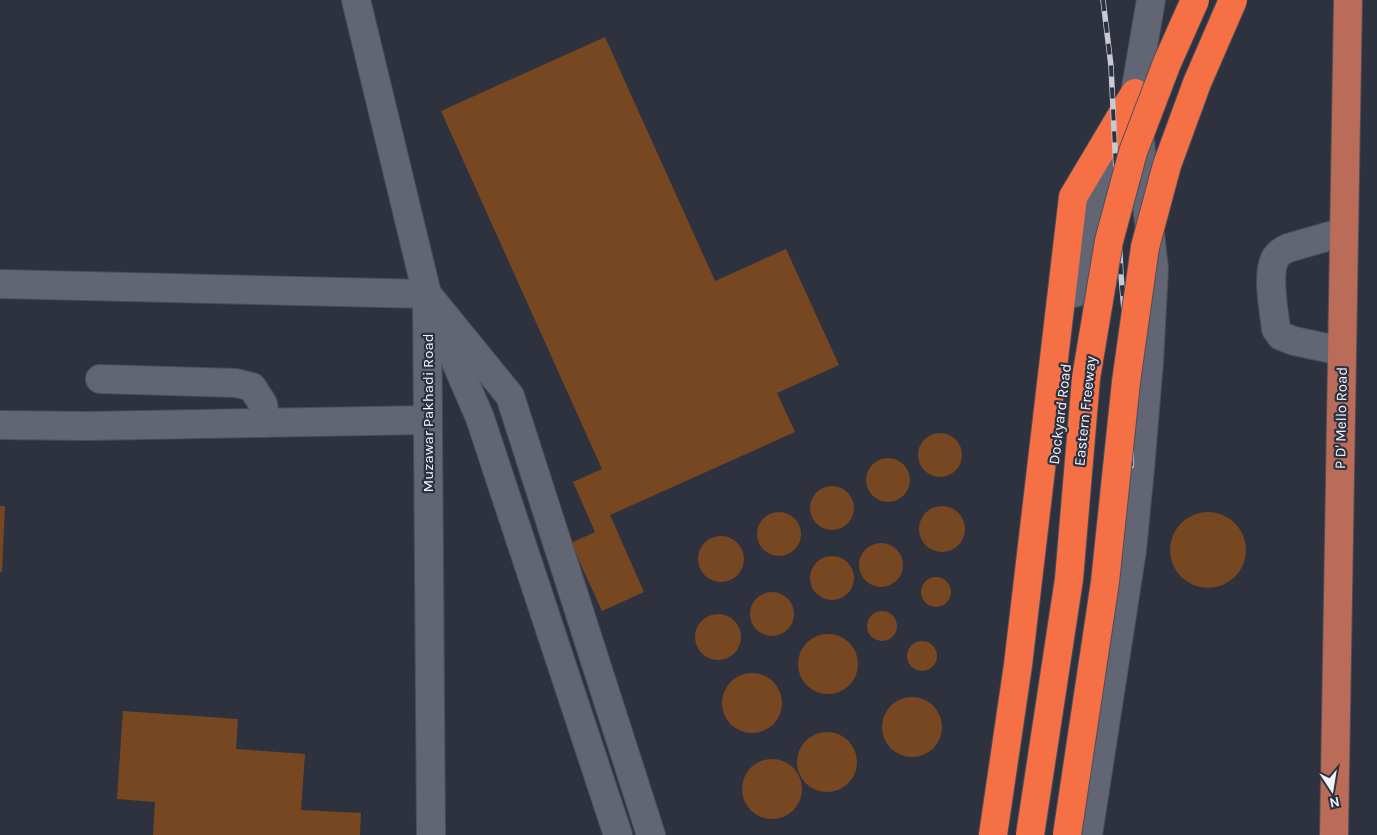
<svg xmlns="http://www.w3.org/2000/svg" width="1377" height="835" font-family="Karla,sans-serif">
	<rect width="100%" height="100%" fill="#2e323f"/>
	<!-- building -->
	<g fill="#774722">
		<polygon points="605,37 715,281 786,249 839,365 777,393 795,432 610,515 644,592 602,611 571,543 595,532 573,482 602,469 441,111"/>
		<circle cx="940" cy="455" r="22"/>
		<circle cx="888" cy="480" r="22"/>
		<circle cx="832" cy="508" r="22"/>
		<polygon points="0,506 5,506 2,572 0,572"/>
		<circle cx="942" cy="529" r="23"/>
		<circle cx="779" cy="534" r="22"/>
		<circle cx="1208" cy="550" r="38"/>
		<circle cx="721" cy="559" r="23"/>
		<circle cx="881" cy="565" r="22"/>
		<circle cx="832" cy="578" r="22"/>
		<circle cx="936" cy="592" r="15"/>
		<circle cx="772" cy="614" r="22"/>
		<circle cx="882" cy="626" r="15"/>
		<circle cx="718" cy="637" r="23"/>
		<circle cx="828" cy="664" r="30"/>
		<circle cx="922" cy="656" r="15"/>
		<circle cx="752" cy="703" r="30"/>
		<circle cx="912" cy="727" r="30"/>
		<polygon points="123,711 238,719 236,749 305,754 301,810 361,813 360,835 153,835 155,802 117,799"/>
		<circle cx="827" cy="762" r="30"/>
		<circle cx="772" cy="789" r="30"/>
	</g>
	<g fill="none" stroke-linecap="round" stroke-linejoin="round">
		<defs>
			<g id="minor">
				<polyline points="356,0 427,294 431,835"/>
				<polyline points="0,284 427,294 510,396 651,835"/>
				<polyline points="1075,293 1080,257 1135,93 1151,0"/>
				<polyline points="440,325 480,418 618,835"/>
				<path d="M1342 351 1294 341 1281 336 1276 329C1274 311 1266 272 1276 257 1279 252 1284 250 1288 248L1344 232"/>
				<polyline points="100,379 236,383 252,387 263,404 266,423"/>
				<polyline points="0,425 88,426 428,420"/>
				<polyline points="1088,835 1132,550 1140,469 1149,362 1154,269 1139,132"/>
			</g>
			<polyline id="major" points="1334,835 1348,0"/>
			<polyline id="highway" points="993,835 1018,665 1073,197 1135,93"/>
		</defs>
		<!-- minor casing -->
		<use href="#minor" stroke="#4b4e59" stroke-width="30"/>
		<!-- major casing -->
		<use href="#major" stroke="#4b4e59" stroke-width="30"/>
		<!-- highway casing -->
		<use href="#highway" stroke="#4b4e59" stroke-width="30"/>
		<!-- minor -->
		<use href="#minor" stroke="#626674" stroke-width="28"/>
		<!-- major -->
		<use href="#major" stroke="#ba6c58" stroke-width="28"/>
		<!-- highway -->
		<use href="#highway" stroke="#f57045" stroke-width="28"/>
		<defs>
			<polyline id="rail" points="1103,0 1111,66 1121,275 1131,391 1131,466"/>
		</defs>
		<!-- rail casing -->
		<use href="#rail" stroke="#c8cbd4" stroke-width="5.5"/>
		<!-- rail -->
		<use href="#rail" stroke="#2e323f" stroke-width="4" stroke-dasharray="11" stroke-linecap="butt"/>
		<defs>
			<g id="highway-bridge">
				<polyline points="1030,835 1069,579 1086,378 1109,241 1133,152 1167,63 1195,0"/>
				<polyline points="1067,835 1105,582 1126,382 1145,247 1167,165 1197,83 1233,0"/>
			</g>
		</defs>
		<!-- highway-bridge casing -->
		<use href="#highway-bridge" stroke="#4b4e59" stroke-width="30" stroke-linecap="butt"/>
		<!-- highway-bridge -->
		<use href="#highway-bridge" stroke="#f57045" stroke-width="28"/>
	</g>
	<g text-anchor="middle" stroke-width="4.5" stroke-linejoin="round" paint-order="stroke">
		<!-- street labels -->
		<g font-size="15" fill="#f1f4fc" stroke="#2e323f">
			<text transform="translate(1085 411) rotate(-84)" y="5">Eastern Freeway</text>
			<text transform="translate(428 413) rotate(-90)" y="5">Muzawar Pakhadi Road</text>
			<text transform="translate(1060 414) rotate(-83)" y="5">Dockyard Road</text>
			<text transform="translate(1341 418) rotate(-89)" y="5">P D' Mello Road</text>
		</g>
	</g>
	<!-- north arrow -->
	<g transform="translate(1332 790) rotate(168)" stroke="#2e323f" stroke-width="4" paint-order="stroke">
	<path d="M0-4L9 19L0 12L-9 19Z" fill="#f1f4fc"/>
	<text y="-8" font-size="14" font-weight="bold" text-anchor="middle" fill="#f1f4fc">N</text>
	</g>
</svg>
